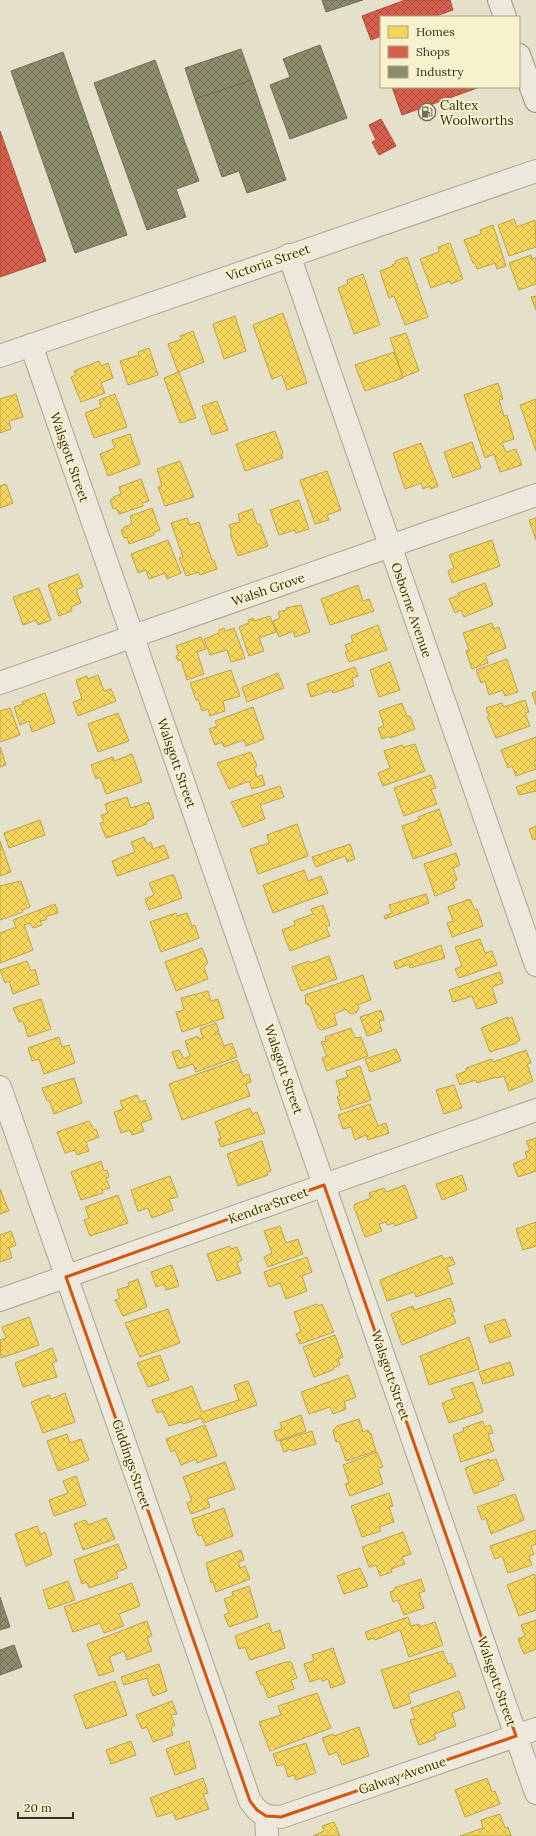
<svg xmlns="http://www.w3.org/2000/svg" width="536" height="1836" font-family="Lora,serif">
	<defs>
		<pattern id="homes-cross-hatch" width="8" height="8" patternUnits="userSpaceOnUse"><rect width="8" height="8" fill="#f6d55c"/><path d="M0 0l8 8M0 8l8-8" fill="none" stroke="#d4b74f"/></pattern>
		<pattern id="shops-cross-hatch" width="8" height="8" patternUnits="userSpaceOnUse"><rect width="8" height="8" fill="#d6604d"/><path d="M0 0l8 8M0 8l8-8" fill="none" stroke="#af503f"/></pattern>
		<pattern id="industry-cross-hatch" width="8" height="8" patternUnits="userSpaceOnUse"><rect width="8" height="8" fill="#8c8c6e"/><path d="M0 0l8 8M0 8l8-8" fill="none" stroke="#73735a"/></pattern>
	</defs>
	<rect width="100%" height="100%" fill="#e4e0c9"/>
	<!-- homes -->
	<g fill="url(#homes-cross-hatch)" stroke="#bda348">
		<polygon points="514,219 517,227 535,220 536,247 509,256 498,225"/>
		<polygon points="493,225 506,266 497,269 495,263 477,269 475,263 473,263 464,240 481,234 480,230"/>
		<polygon points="450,243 463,279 451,284 450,281 431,288 420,259 439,252 438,247"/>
		<polygon points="531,255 532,259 536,258 536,284 519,290 509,263"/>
		<polygon points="407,257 428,317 405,325 394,296 389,298 380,271 393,266 392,265 396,263 395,261"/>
		<polygon points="363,274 380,325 354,334 338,288 348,284 347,280"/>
		<polygon points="536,296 536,310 531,297"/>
		<polygon points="283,313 307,383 287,390 282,375 272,379 253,325"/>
		<polygon points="235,316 246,351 224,359 213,324"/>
		<polygon points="193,331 204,362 178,372 168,344 182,339 180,336"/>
		<polygon points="406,333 419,371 403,377 390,338"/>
		<polygon points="149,348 158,375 128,385 120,361 139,355 138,352"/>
		<polygon points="394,352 403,378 365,391 355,365"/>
		<polygon points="99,361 101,366 108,363 113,378 101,383 105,393 81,402 71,377 76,375 74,371"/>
		<polygon points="179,372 196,418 180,423 164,378"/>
		<polygon points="498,383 503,399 499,400 504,416 507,415 514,439 502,443 506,452 516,449 522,465 500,472 494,454 485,458 464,395"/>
		<polygon points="16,394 23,417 9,421 11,429 0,433 0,399"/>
		<polygon points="115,394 127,427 94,438 85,413 101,407 99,400"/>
		<polygon points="536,399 536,451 520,405"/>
		<polygon points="217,401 228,430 212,435 202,406"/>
		<polygon points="275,431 283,453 281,454 283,458 245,471 236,444"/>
		<polygon points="130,434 140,464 108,476 100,454 115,448 112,440"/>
		<polygon points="472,442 481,468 453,478 444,452"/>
		<polygon points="421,443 438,486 431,489 430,486 423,489 421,483 405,489 393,453"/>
		<polygon points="180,461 194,497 165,506 158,487 162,486 157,469"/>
		<polygon points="327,471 341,510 327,515 329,520 315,524 300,480"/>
		<polygon points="141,479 149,501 142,503 143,506 119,514 116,508 113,509 110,500 114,499 113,497 121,494 119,487"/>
		<polygon points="6,484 13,503 0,508 0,486"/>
		<polygon points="299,500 309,529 296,533 295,530 279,535 270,510"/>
		<polygon points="152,508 160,530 153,533 154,535 129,544 127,537 124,538 121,530 124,529 124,527 132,524 130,516"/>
		<polygon points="252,509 257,524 260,524 268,546 238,556 230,534 232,533 229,525 240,522 238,514"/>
		<polygon points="187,518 190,525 199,522 212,560 214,560 217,569 200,575 199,572 186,576 179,558 183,557 171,523"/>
		<polygon points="536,518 536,540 529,520"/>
		<polygon points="168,540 181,573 167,579 165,573 149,579 146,570 138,573 131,554"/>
		<polygon points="492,540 500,566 452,583 448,571 454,568 449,555"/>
		<polygon points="78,574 83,587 76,590 81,603 71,607 72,611 59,616 48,585"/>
		<polygon points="485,583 493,605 464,617 461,610 455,613 449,599 459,595 458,593"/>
		<polygon points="358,585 363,601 369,599 374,611 330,625 321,599"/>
		<polygon points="39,588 51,620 38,625 36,620 23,625 13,597"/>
		<polygon points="301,605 310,632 295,637 293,631 279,637 273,621 280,618 278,612 287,610 286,608"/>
		<polygon points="270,616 276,632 259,638 264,651 249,656 239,627 249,623 248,620 253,618 254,621"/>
		<polygon points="492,623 494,629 499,627 506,648 486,656 488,663 472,669 466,651 469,650 463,633"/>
		<polygon points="378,625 387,650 349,662 345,652 348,651 345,645 353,642 351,636"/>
		<polygon points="224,628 225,631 234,628 245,658 231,662 227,650 210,655 204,639 219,633 219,630"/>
		<polygon points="201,637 206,649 197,652 204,674 187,680 181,660 178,661 176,656 179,655 176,646"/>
		<polygon points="507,659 518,692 505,696 503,690 489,695 485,681 481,683 476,670"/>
		<polygon points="390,662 400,690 379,697 370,670"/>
		<polygon points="355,667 358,676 352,678 354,686 333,693 332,690 311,697 307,684"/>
		<polygon points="231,670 240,696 223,701 225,711 210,716 208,709 202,711 198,699 196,700 190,683"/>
		<polygon points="278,673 284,688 247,702 242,687"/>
		<polygon points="98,675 104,691 111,689 116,701 78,716 73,702 82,699 76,680 87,676 88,679"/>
		<polygon points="536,691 536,705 532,693"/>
		<polygon points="45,693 55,723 32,732 29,721 20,725 14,707 23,704 22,702"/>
		<polygon points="525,700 529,712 525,713 530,726 496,738 487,717 489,716 486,708 502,703 504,707"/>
		<polygon points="402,703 407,717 410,716 415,729 390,738 389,736 382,739 378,728 384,726 379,711"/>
		<polygon points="253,707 264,739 246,746 244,740 224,747 222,742 215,745 209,729 217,726 215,721"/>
		<polygon points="10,708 20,735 0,742 0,711"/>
		<polygon points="118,713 129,741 98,752 88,724"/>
		<polygon points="536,737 536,761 534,761 536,769 516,776 512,766 508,768 501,750"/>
		<polygon points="415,744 425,771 383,786 378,773 390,768 384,751 402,745 403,747"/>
		<polygon points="0,747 6,765 0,767"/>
		<polygon points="251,752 257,766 254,768 257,777 262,775 265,785 252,789 249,781 229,789 217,763"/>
		<polygon points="132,754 142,782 106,794 100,777 96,779 91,765 113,757 114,761"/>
		<polygon points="431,775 436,788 431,789 437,804 404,816 394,788"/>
		<polygon points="536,780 536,791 519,795 516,787"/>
		<polygon points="280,786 284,797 260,805 265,819 243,827 231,802"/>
		<polygon points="127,797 131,808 149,802 154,818 146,822 147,824 106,838 100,823 104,822 101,815 108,813 105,804"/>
		<polygon points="439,809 452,845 413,859 402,826 419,820 418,817"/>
		<polygon points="40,820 45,835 9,848 4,833"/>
		<polygon points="297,824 308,856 258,874 250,849 269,843 267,835"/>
		<polygon points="536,826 536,839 533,840 529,829"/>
		<polygon points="144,837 147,844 151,842 153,849 164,845 169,858 117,876 112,861 135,852 131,842"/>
		<polygon points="0,841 11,872 0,876"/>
		<polygon points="350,844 355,859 347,862 345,856 316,867 312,857"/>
		<polygon points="456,853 460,865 453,868 457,880 453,882 455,888 435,896 424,864"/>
		<polygon points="304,870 308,881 321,876 328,893 273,913 263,885"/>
		<polygon points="171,875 174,875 182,898 149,910 145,899 154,895 149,883"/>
		<polygon points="21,881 30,907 22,910 23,912 0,920 0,886"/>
		<polygon points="426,894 429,903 385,919 384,916 392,913 389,905"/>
		<polygon points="470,899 475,910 477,909 483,926 452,937 447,923 453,921 448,907"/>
		<polygon points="55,904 58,913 47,916 46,920 40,921 42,925 33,928 30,923 24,925 33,950 0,963 0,933 16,927 13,920"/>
		<polygon points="323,905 330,925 326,927 330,936 290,951 282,930 295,925 294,921 313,914 311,909"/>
		<polygon points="176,913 177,916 187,913 192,926 195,925 199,938 161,952 150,922"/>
		<polygon points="480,939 485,953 492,951 497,965 459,978 455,969 462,966 455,947"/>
		<polygon points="441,945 445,958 410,968 409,964 396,969 394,962"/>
		<polygon points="202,948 208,963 204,967 208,979 176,991 165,962"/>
		<polygon points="329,956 337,979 301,991 292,967 309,961 310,963"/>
		<polygon points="27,961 31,971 35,969 39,984 13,994 9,981 5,983 0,970"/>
		<polygon points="500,972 503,983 492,987 497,1003 477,1009 472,996 453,1002 449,990"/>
		<polygon points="363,975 371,1000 357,1005 359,1007 357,1012 352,1014 348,1012 346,1009 334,1014 337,1025 321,1030 318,1028 310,1006 306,1004 305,995"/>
		<polygon points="208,991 211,1001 218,999 224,1018 182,1032 176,1012 184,1010 181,998"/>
		<polygon points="41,999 51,1029 28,1037 23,1021 19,1022 13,1008"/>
		<polygon points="381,1010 384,1020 379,1021 382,1031 367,1036 360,1017"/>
		<polygon points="508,1017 508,1019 512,1017 520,1040 516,1042 517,1043 490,1052 481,1028"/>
		<polygon points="216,1023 219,1031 215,1033 215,1035 219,1033 224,1046 232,1043 237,1057 196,1072 193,1064 178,1069 172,1052 179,1050 184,1059 190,1056 185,1041 198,1036 199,1039 203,1038 200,1029"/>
		<polygon points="351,1028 355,1038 361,1037 368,1056 327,1071 322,1058 327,1056 321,1042 326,1041 325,1037"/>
		<polygon points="59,1037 62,1047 69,1045 75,1063 44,1074 39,1059 32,1061 28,1048"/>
		<polygon points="396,1049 401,1061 370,1072 365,1059"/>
		<polygon points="526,1050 531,1063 527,1064 533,1081 509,1091 504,1076 497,1078 496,1077 477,1083 476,1080 460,1085 456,1075 466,1071 466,1068 492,1059 493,1062"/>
		<polygon points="237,1060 243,1076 249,1074 251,1082 246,1084 250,1096 182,1120 169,1084"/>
		<polygon points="360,1066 371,1100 341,1110 337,1097 340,1095 336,1081 348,1077 346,1071"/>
		<polygon points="74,1078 82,1103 54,1114 49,1100 47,1101 42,1088"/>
		<polygon points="454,1085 462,1108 444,1114 436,1090"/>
		<polygon points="137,1095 140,1102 145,1100 152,1119 141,1123 144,1131 132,1135 130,1130 121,1133 114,1112 123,1109 120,1101"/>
		<polygon points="370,1104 378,1126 386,1123 389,1133 368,1140 366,1135 355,1140 351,1127 343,1129 338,1115"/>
		<polygon points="250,1108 252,1114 257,1112 265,1133 221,1147 218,1139 221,1138 215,1122"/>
		<polygon points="89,1121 94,1130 96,1129 99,1137 86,1142 89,1151 77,1155 75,1150 65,1153 57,1132"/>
		<polygon points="536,1138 536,1171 518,1177 513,1164 527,1158 525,1152 530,1150 526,1141"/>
		<polygon points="262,1141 271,1171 267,1172 268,1175 238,1186 227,1154"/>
		<polygon points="101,1161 104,1171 107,1170 109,1177 106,1178 110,1188 102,1190 103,1193 81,1200 71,1172"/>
		<polygon points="462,1175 467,1190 442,1200 436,1184"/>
		<polygon points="170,1176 178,1197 169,1199 173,1210 152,1218 148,1208 138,1211 131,1190"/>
		<polygon points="405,1185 417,1218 395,1226 394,1223 387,1225 386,1222 379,1224 382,1231 365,1237 354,1207 355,1204 371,1198 369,1193 384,1188 386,1192"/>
		<polygon points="0,1189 9,1211 0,1214"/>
		<polygon points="118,1195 128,1223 90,1236 84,1220 89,1218 85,1207"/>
		<polygon points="536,1222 536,1246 523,1250 516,1229"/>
		<polygon points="280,1226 286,1243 298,1239 303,1254 268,1267 264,1257 272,1253 264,1231"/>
		<polygon points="11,1231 16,1245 9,1248 12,1258 0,1262 0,1235"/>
		<polygon points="230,1246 231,1249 237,1247 242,1260 237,1263 241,1273 217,1281 207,1254"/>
		<polygon points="442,1255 444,1259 452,1257 455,1264 447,1267 453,1284 416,1297 414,1292 387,1301 380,1280"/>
		<polygon points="307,1257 312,1272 302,1276 307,1291 286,1299 280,1283 269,1287 264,1272"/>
		<polygon points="172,1265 179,1286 166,1290 164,1284 156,1287 151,1272"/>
		<polygon points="138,1279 147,1307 123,1316 115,1300 120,1298 117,1290 129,1286 128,1283"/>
		<polygon points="450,1298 455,1311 452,1313 456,1323 402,1345 391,1314 413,1306 414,1310"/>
		<polygon points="317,1304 318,1306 322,1304 334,1332 300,1344 296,1334 301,1332 294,1312"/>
		<polygon points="168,1309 180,1343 140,1357 125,1323"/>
		<polygon points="29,1317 39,1345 1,1358 0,1340 6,1338 2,1327"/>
		<polygon points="505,1319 511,1336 490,1343 484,1326"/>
		<polygon points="335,1335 343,1357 338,1359 340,1365 333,1368 333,1370 314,1377 303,1347"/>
		<polygon points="469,1337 479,1369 429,1385 420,1356"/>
		<polygon points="52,1348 57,1361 52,1363 57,1377 23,1387 15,1363"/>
		<polygon points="160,1355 169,1380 148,1387 137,1363"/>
		<polygon points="510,1362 514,1375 483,1384 479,1372"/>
		<polygon points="348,1375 356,1397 344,1402 346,1409 333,1414 330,1407 309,1414 301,1392"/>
		<polygon points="248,1381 257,1405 203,1423 201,1418 183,1424 182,1422 169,1426 162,1411 157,1413 152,1400 192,1386 202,1412 239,1400 234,1385"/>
		<polygon points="473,1382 483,1412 449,1423 442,1403 455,1398 451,1389"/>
		<polygon points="65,1393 75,1422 43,1433 31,1402 49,1395 51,1399"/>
		<polygon points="301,1415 306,1431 277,1441 274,1431 282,1429 280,1423"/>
		<polygon points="359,1419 363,1432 368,1430 371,1434 376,1451 346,1461 339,1441 336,1442 333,1431 337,1426"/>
		<polygon points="483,1421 485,1427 490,1425 493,1433 488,1434 494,1451 461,1462 453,1435 464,1431 463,1428"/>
		<polygon points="205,1425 217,1456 197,1463 196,1459 181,1465 175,1450 171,1452 166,1439"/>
		<polygon points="312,1431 316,1444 292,1451 291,1449 284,1452 280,1441"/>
		<polygon points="67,1434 70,1443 81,1439 89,1460 58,1471 47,1441"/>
		<polygon points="377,1452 383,1467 378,1468 383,1484 350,1496 345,1484 349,1483 343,1465"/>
		<polygon points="489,1459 489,1461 496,1459 504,1480 498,1482 499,1485 474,1494 465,1468"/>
		<polygon points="225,1462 235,1489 207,1499 210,1507 191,1514 187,1503 192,1501 183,1477"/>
		<polygon points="76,1476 86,1505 54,1516 49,1500 68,1493 63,1481"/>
		<polygon points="389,1493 393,1506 389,1507 394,1522 379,1527 381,1531 362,1537 351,1506"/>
		<polygon points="515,1494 524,1520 491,1534 486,1518 482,1520 477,1507"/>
		<polygon points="224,1508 233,1536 206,1546 202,1535 199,1536 197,1534 192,1519"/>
		<polygon points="106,1518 115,1539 83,1550 74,1524 86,1520 88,1525"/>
		<polygon points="37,1526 40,1534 45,1532 52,1555 26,1566 15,1534"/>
		<polygon points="536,1530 536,1544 531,1546 534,1554 529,1556 532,1565 508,1573 502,1556 495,1559 490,1546"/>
		<polygon points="403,1532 411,1554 402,1557 405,1564 391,1569 392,1572 380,1576 376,1565 369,1567 362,1547"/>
		<polygon points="118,1544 127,1568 116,1572 118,1578 89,1588 87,1582 82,1584 74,1560"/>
		<polygon points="241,1550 244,1560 238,1562 240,1568 245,1566 250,1579 216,1592 213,1582 211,1583 206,1563"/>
		<polygon points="360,1568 368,1586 344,1594 337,1576"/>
		<polygon points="535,1574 536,1610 519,1616 507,1585"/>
		<polygon points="421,1579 425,1591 419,1593 424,1608 404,1615 398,1600 393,1602 390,1592 395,1590 394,1588"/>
		<polygon points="68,1581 75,1600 49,1609 43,1590"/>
		<polygon points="132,1583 140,1606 119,1614 124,1626 104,1633 100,1623 73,1632 64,1607"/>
		<polygon points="249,1586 258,1617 229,1627 224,1615 229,1613 224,1599 233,1596 232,1592"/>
		<polygon points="408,1617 411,1626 419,1624 420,1627 435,1622 443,1645 409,1657 400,1630 375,1640 374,1638 368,1640 365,1632"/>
		<polygon points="536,1620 536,1649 524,1654 518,1639 525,1636 521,1625"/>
		<polygon points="147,1621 152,1636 147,1638 152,1651 127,1660 124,1651 109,1657 114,1671 99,1676 87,1644"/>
		<polygon points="269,1623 272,1633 280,1630 285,1648 250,1660 245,1647 239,1649 235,1636"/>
		<polygon points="333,1648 345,1683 331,1688 328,1679 322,1681 321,1678 310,1682 304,1664 314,1661 312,1655"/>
		<polygon points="443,1651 448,1664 451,1663 456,1676 408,1694 411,1703 394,1709 381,1670"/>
		<polygon points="285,1662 291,1662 297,1678 291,1680 294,1689 268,1698 263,1684 261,1685 256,1672"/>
		<polygon points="159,1664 167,1691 153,1696 147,1678 124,1685 121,1677"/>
		<polygon points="115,1681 127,1715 86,1729 74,1695"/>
		<polygon points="459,1691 465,1708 452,1713 456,1726 434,1734 436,1739 419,1745 410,1720 415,1719 411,1708"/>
		<polygon points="317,1693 331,1728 270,1751 259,1722 281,1715 278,1706"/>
		<polygon points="172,1701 177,1714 171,1715 175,1725 171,1728 173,1735 153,1742 147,1727 142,1729 136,1715"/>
		<polygon points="359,1727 369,1756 342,1765 337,1752 329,1755 322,1738 333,1734 334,1736"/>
		<polygon points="131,1741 136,1755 111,1764 106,1750"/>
		<polygon points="189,1741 196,1768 175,1775 166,1749"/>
		<polygon points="306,1743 316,1773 296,1780 294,1775 288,1777 284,1764 277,1766 273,1754"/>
		<polygon points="203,1778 208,1793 203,1794 209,1809 176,1820 173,1812 157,1817 150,1798"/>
		<polygon points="487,1778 492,1792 495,1791 500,1804 465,1817 455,1790"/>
		<polygon points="500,1814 505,1828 508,1827 511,1836 460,1836 483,1828 481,1820"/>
		<polygon points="334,1822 340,1836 313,1836 324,1831 322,1826"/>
	</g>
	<!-- shops -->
	<g fill="url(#shops-cross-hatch)" stroke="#a7513e">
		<polygon points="405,0 450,0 453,10 433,17 381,17 381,36 371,40 362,16"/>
		<polygon points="392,87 480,87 402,115"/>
		<polygon points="381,119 396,146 379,155 372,142 376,140 369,125"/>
		<polygon points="0,131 46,261 0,277"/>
	</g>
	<!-- industry -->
	<g fill="url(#industry-cross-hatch)" stroke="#737055">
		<polygon points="322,0 363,0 326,12"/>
		<polygon points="320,45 347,118 290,139 270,85 290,77 283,59"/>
		<polygon points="241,49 252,80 195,99 185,68"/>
		<polygon points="63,52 127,235 75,253 11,71"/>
		<polygon points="155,60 199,181 176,189 186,217 147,230 94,83"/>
		<polygon points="252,80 286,180 247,193 239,171 222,177 195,99"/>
		<polygon points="0,1597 10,1627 0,1630"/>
		<polygon points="14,1645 22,1667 0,1675 0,1650"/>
	</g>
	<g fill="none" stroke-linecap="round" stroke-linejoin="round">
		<defs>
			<g id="minor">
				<polyline points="289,255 536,965"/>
				<polyline points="31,345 536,1793"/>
				<polyline points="0,683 536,495"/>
				<polyline points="0,1087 250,1801 257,1810 266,1816 267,1836"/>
				<polyline points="0,1300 536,1110"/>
				<polyline points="266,1816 281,1817 536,1729"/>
			</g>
			<polyline id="tertiary" points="0,356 536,171"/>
			<g id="secondary">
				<polyline points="499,0 505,17"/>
				<polyline points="519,55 536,101"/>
			</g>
		</defs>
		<!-- minor casing -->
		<use href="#minor" stroke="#a9a493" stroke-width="24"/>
		<!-- tertiary casing -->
		<use href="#tertiary" stroke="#a9a493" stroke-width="24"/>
		<!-- secondary casing -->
		<use href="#secondary" stroke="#999383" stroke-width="24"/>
		<!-- minor -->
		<use href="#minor" stroke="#ece9dc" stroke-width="22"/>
		<!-- tertiary -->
		<use href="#tertiary" stroke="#ece9dc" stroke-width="22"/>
		<!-- secondary -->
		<use href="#secondary" stroke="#ece9dc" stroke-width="22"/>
	</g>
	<!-- marked area -->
	<path fill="none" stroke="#d6550e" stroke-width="3" stroke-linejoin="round" d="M324 1185 516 1736 281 1817 266 1816 257 1810 250 1801 66 1277Z"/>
	<!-- icons -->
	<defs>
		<symbol id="fuel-ring" viewBox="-11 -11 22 22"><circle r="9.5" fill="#f7f1cd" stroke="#746c58" stroke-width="1.5"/><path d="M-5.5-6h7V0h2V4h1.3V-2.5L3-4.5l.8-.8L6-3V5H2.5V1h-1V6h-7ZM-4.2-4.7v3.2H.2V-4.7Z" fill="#746c58"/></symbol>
	</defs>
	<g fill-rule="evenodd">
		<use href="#fuel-ring" x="417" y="102" width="20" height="20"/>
	</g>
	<g text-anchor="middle" stroke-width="4" stroke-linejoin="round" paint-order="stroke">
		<!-- poi labels -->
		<g font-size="13" fill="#382d1b" stroke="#f7f1cd" text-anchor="start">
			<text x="440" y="110">Caltex<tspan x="440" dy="15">Woolworths</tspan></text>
		</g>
		<!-- street labels -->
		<g font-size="13" fill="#382d1b" stroke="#f7f1cd">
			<text transform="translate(268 262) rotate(-19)" y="5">Victoria Street</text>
			<text transform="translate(70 457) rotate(71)" y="5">Walsgott Street</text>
			<text transform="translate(268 589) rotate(-19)" y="5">Walsh Grove</text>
			<text transform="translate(412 610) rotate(71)" y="5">Osborne Avenue</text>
			<text transform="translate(177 763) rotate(71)" y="5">Walsgott Street</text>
			<text transform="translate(284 1069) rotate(71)" y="5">Walsgott Street</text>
			<text transform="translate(268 1205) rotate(-20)" y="5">Kendra Street</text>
			<text transform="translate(391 1375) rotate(71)" y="5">Walsgott Street</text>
			<text transform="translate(132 1464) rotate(71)" y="5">Giddings Street</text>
			<text transform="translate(497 1681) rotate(71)" y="5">Walsgott Street</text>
			<text transform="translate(402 1775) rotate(-19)" y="5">Galway Avenue</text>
		</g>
	</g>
	<!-- legend -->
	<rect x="380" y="16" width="140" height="72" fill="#f7f1cd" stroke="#aba386"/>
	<rect x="388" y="26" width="20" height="12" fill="#f6d55c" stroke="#aba386"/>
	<text x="416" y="36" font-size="12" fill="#382d1b">Homes</text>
	<rect x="388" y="46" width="20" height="12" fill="#d6604d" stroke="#aba386"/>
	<text x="416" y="56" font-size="12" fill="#382d1b">Shops</text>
	<rect x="388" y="66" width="20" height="12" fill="#8c8c6e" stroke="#aba386"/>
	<text x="416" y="76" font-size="12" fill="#382d1b">Industry</text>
	<!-- scale -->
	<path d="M18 1812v6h55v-6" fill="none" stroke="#382d1b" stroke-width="2"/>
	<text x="24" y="1812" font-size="12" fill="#382d1b" stroke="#f7f1cd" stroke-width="3" paint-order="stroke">20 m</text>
</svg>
